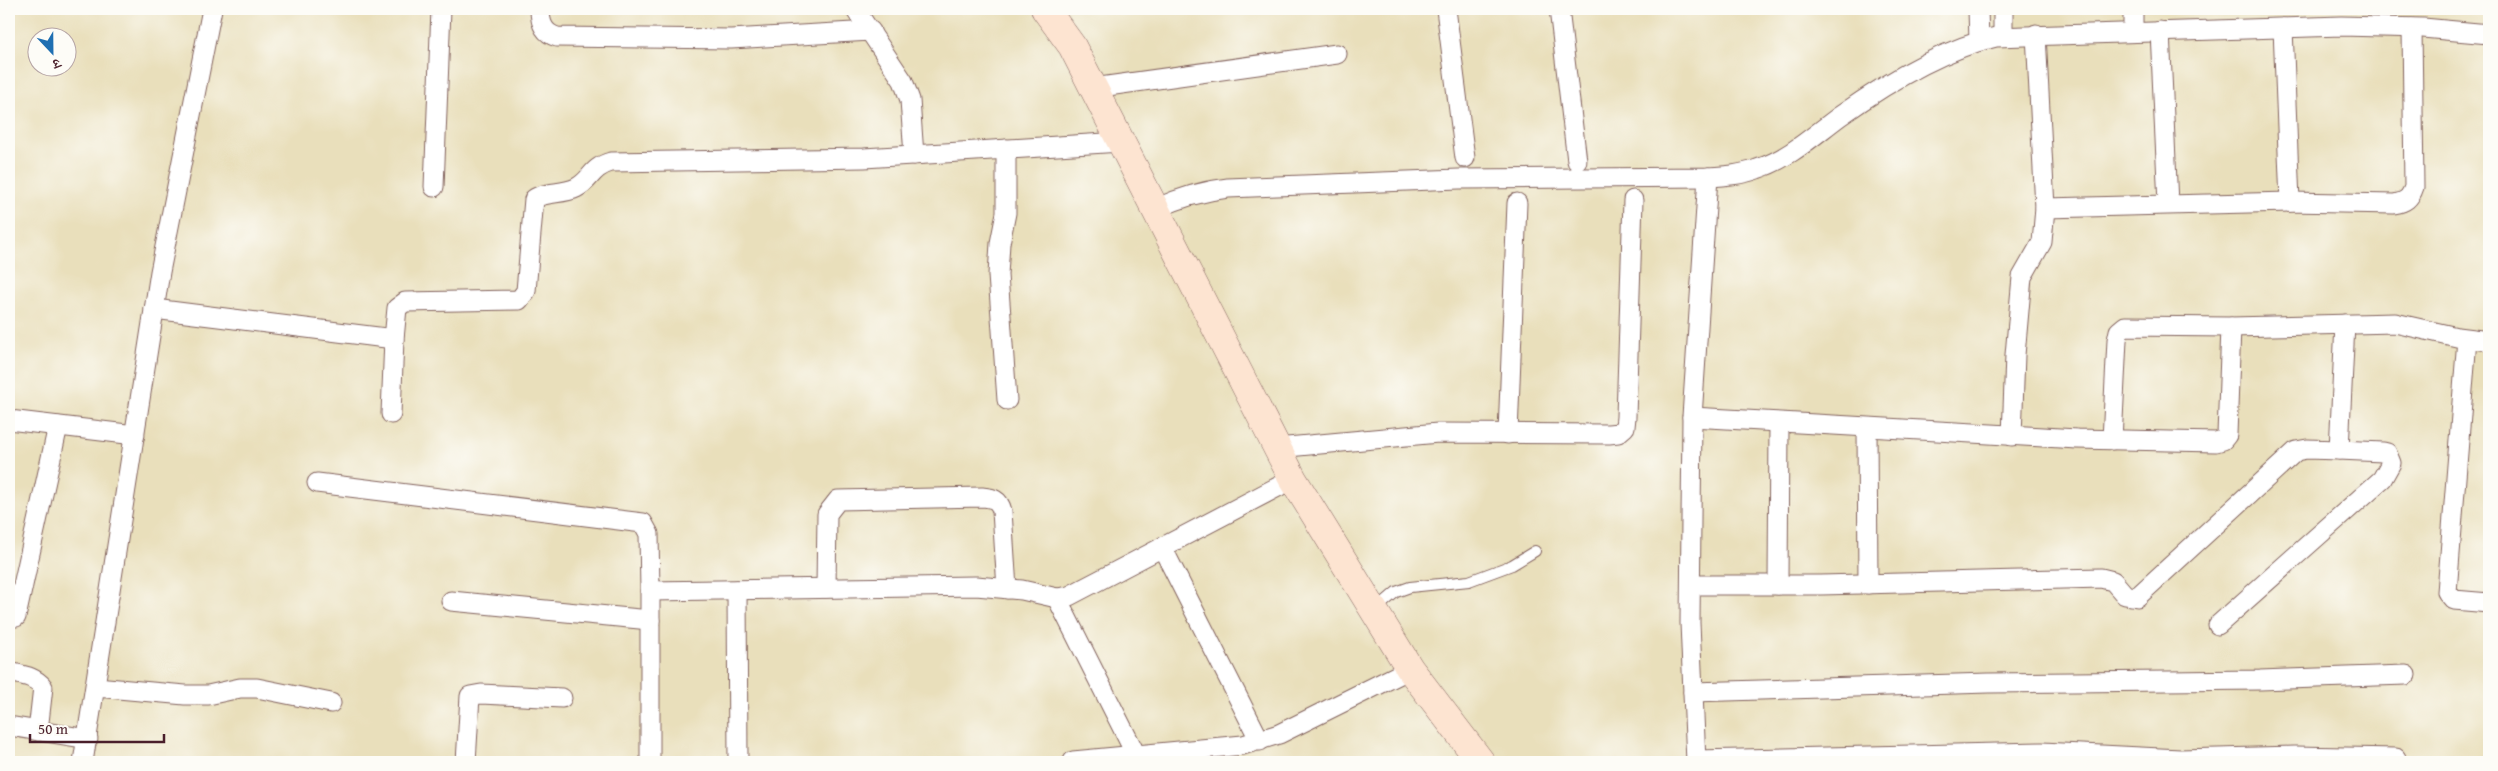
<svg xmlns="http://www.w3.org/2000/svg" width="2498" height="771" font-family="'Gentium Book Plus','Noto Serif Devanagari',serif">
	<rect width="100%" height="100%" fill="#fdfcf7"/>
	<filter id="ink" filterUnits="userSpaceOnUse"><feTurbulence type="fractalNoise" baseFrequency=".02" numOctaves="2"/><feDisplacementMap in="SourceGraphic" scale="10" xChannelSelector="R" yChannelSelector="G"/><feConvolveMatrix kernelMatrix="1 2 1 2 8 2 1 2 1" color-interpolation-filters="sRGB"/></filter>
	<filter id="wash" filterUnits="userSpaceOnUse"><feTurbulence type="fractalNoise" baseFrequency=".0096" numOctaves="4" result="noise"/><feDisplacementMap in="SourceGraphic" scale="20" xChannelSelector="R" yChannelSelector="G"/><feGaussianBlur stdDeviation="1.12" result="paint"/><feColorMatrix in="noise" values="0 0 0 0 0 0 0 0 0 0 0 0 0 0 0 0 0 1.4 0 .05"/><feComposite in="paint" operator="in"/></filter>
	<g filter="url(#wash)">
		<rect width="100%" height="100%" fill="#e9dfbb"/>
	</g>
	<g filter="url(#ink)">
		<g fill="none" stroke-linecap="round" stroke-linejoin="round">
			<defs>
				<polyline id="lane" points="1375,610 1396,592 1410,587 1469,581 1512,565 1535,551"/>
				<g id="street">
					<path d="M540 9C540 22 543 33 557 37L731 39 871 31"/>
					<polyline points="855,9 903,81 910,100 914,155"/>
					<polyline points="1446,9 1465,158"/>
					<polyline points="1559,9 1577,161"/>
					<polyline points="1978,9 1979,41"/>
					<polyline points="2003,9 2003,36"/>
					<polyline points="2133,9 2133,32"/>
					<polyline points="2283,28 2290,202"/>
					<polyline points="2160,31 2168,204"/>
					<polyline points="1093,88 1337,54"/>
					<polyline points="1006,149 1006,213 1000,243 998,275 1007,400"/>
					<polyline points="434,187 441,9"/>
					<path d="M2045 208 2290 202 2394 204C2405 202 2410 199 2414 187L2412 28"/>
					<path d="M1155 209C1179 198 1202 191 1228 188L1459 179 1708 177C1724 176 1741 175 1757 169 1789 159 1814 135 1840 116 1885 84 1942 49 1996 37L2341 26 2423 28 2489 34"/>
					<path d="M154 309 394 339 397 308 405 302 519 300 526 291 534 199C543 192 564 194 576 188 592 180 590 168 611 162L864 158 1121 142"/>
					<polyline points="2467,339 2447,592 2454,600 2489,603"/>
					<polyline points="391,414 394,339"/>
					<polyline points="1692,417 2077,439 2216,442 2223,440 2227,435 2231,327"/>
					<polyline points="9,420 135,435"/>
					<polyline points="1867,428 1868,584"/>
					<polyline points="1508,434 1517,203"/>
					<polyline points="2012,436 2015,355 2022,277 2042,242 2045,208 2036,34"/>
					<polyline points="2112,440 2117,340 2119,331 2125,326 2231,327 2395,323 2457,337 2489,341"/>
					<polyline points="1277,448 1438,433 1609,434 1618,433 1625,427 1626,417 1633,200"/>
					<polyline points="317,483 643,523 649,534 650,591 976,586 1022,590 1057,598 1069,596 1293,479"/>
					<polyline points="1162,547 1260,741"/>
					<polyline points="1691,585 1821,585 2101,578 2113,581 2125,595 2137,597 2296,451 2307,449 2339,450 2345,324"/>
					<polyline points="1778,585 1779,424"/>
					<path d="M826 588 827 514 838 500 982 497C993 498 999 499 1002 511L1007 589"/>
					<polyline points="737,590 738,762"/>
					<polyline points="1057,598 1136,755"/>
					<polyline points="451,601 650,620"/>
					<polyline points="16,617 58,426"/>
					<polyline points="2218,625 2382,479 2391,463 2387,453 2383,452 2339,450"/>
					<path d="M9 672C21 675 35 676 43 687L38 731"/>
					<polyline points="96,687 185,695 208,695 240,688 257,688 331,703"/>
					<polyline points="1693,692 1989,683 2260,680 2406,675"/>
					<polyline points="9,726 88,739"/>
					<polyline points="1696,760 2042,752 2180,759 2295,756 2396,758"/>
					<polyline points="1073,761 1243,745 1279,734 1410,669"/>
					<polyline points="83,762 160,272 212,9"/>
					<polyline points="466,762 470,696 481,694 562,698"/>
					<polyline points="650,762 650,591"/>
					<polyline points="1696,762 1690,623 1692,417 1708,177"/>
				</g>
				<polyline id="secondary" points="1045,9 1072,46 1293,479 1410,669 1481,762"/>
			</defs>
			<!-- lane casing -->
			<use href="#lane" stroke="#82625d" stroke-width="12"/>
			<!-- street casing -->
			<use href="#street" stroke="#82625d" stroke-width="21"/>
			<!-- secondary casing -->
			<use href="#secondary" stroke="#82625d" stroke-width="29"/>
			<!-- lane -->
			<use href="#lane" stroke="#fff" stroke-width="10"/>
			<!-- street -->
			<use href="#street" stroke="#fff" stroke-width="19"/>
			<!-- secondary -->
			<use href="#secondary" stroke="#fde4d1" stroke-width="28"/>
		</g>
	</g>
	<!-- margin -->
	<rect width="2498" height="771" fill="none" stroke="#fdfcf7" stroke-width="30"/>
	<!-- north arrow -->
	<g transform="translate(52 52) rotate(158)"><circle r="24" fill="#fdfcf7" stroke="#b5a4a5"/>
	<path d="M0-4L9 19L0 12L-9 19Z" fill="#1f6fb2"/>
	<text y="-8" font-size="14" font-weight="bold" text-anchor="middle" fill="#4a1f2b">उ</text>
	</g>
	<!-- scale -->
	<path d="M30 734v8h134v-8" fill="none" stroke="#4a1f2b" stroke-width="2.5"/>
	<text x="38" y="734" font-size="15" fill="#4a1f2b" stroke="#fdfcf7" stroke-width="4" paint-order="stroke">50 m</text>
</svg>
